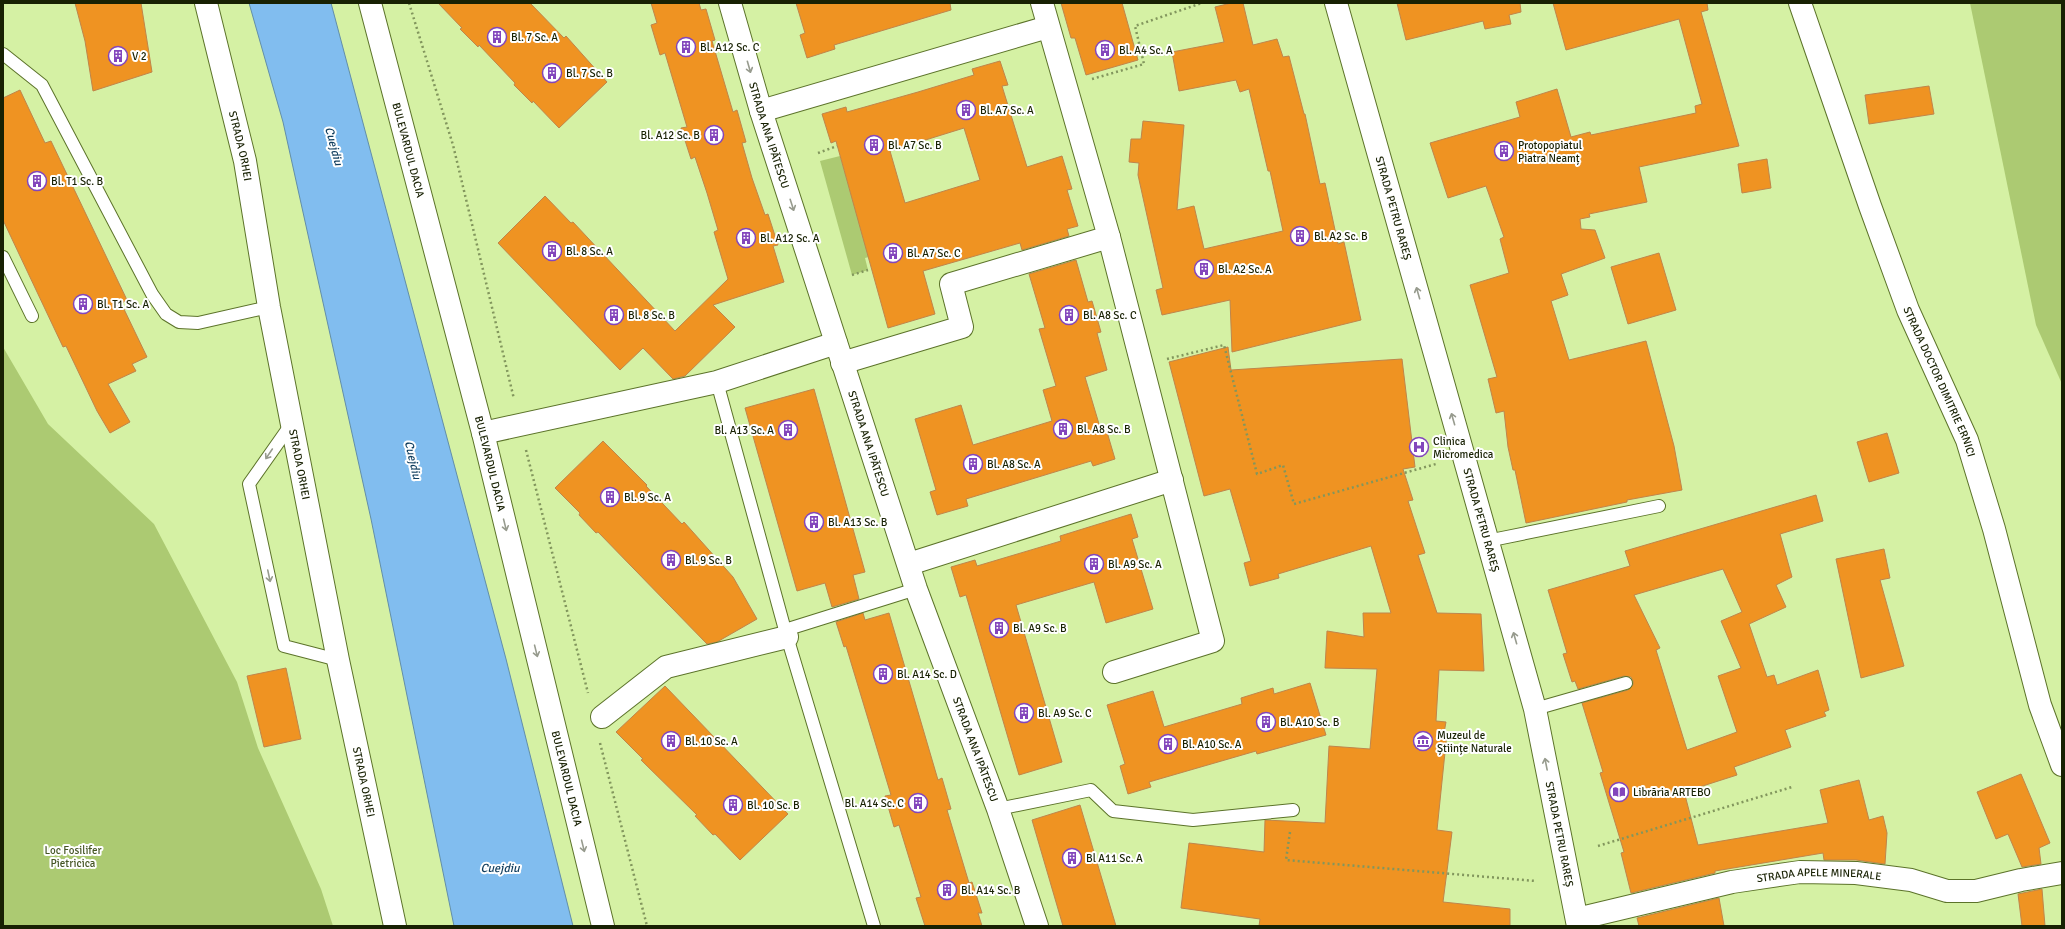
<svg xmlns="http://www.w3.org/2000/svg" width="2065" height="929" font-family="Signika,sans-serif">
	<rect width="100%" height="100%" fill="#d5f1a4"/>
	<!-- green -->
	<g fill="#acca72">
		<polygon points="1970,3 2062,3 2062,384 2036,325"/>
		<polygon points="840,156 869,257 865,258 868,270 852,275 820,161"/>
		<polygon points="3,347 48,424 154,524 237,682 258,748 321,889 333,926 3,926"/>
	</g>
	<!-- water -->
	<polygon fill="#81bdef" stroke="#628ea8" points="249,3 331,3 506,659 573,926 454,926 371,519 283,122"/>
	<!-- building -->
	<g fill="#ef9322" stroke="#bf854b" fill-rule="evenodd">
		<polygon points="75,3 141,3 152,72 93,91 85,41"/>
		<polygon points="438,3 530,3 564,38 566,36 607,82 559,128 533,101 532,103 514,85 515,83 479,45 478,47 460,29 462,28"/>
		<polygon points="651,3 699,3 701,10 706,9 715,40 712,41 733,112 737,110 746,142 742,143 752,178 765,215 768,214 778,245 773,246 784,282 713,305 735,327 685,376 673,379 643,348 620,370 498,243 545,196 571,223 573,222 675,331 728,279 714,232 718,230 707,193 695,157 691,159 681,128 687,127 665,53 660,55 651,25 657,23"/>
		<polygon points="796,3 950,3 951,10 834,45 835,49 807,58 800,35 805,33"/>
		<polygon points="1061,3 1122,3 1138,60 1086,75 1075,38 1071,38"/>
		<polygon points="1231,3 1243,3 1253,45 1277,39 1283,57 1289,56 1304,114 1305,114 1320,184 1325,183 1338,244 1344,242 1361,320 1232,352 1230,300 1162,315 1156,290 1163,288 1138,175 1139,163 1129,162 1131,139 1141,139 1143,121 1184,125 1177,210 1194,206 1204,249 1283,231 1270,171 1268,171 1249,89 1240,92 1236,80 1179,91 1172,52 1224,42 1215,7"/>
		<polygon points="1397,3 1520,3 1521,12 1509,15 1511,24 1485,29 1483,21 1406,40"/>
		<polygon points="1553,3 1707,3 1708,10 1701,12 1739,146 1639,167 1647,202 1589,214 1590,217 1580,219 1581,229 1595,230 1605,258 1561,274 1568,295 1551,301 1569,360 1646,341 1674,446 1682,490 1627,500 1627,502 1526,523 1515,470 1513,470 1508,447 1504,411 1496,413 1488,379 1497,377 1470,285 1509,273 1500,239 1504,237 1486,186 1448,198 1430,143 1520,117 1516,102 1557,89 1571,137 1590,132 1591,135 1696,113 1695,106 1702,104 1679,19 1566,50"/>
		<path d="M1000 61 1008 85 1002 86 1027 167 1062 156 1072 189 1067 190 1078 226 1067 229 1069 236 1022 250 1020 243 923 271 935 314 888 328 836 141 831 143 822 114 846 107 847 112 918 92 974 75 972 69ZM964 128 980 180 905 203 890 151Z"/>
		<polygon points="1929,86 1934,114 1869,124 1865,95"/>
		<polygon points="20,90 45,143 51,141 127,300 122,303 122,305 147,357 132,364 136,371 108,384 130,422 110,433 97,411 66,346 63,347 3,220 3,98"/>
		<polygon points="1767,159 1771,188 1742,193 1738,164"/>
		<polygon points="1659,253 1676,310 1628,324 1611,267"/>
		<polygon points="1076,260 1088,302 1092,301 1101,332 1097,333 1107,370 1085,377 1102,434 1107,432 1115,459 1093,466 1091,461 966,499 968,506 937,515 930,492 936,490 915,419 961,405 973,445 1052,421 1043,390 1056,386 1039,329 1045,328 1029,274"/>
		<polygon points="1228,347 1231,370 1402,359 1415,467 1403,469 1413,500 1408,501 1425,553 1418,555 1437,613 1481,614 1484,671 1439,670 1436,721 1446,722 1444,733 1447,733 1437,830 1452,832 1443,902 1510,909 1510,926 1259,926 1260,919 1181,908 1189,843 1264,852 1265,820 1325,823 1329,746 1370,749 1377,669 1325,668 1327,631 1364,637 1363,613 1391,613 1371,546 1278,574 1279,578 1250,586 1244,563 1251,561 1230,489 1204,496 1169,362"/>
		<polygon points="814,389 865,572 853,575 859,599 832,607 825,583 797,591 745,408"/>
		<polygon points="1887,433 1899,473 1869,482 1857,442"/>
		<polygon points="603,441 647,485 646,486 682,524 684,522 733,577 757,619 717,642 707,644 598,532 596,533 579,515 580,513 555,488"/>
		<path d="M1816 495 1823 521 1780 534 1792 577 1776 585 1786 607 1749 624 1767 677 1774 675 1777 685 1818 670 1829 710 1824 712 1826 716 1785 730 1791 747 1734 767 1737 775 1687 791 1688 794 1685 795 1698 845 1828 823 1820 790 1859 780 1869 820 1883 816 1887 833 1885 864 1856 860H1824L1823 853 1715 871V873L1631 893 1621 853 1624 852 1600 773 1603 772 1582 703 1628 690 1633 685V681L1631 677 1624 676 1578 689 1575 681 1572 682 1563 654 1567 653 1548 590 1630 566 1625 551ZM1723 569 1742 612 1721 621 1741 668 1718 676 1737 732 1687 750 1656 650 1660 648 1634 595Z"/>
		<polygon points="1131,514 1138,537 1132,539 1153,609 1106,623 1094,582 1016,605 1062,762 1019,775 966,595 960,597 951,567 975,560 977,566 1061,541 1060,536"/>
		<polygon points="1884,549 1890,578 1880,580 1904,666 1861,678 1836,559"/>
		<polygon points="863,613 865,620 889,613 938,780 942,778 951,809 947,810 969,883 972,882 982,913 978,913 982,926 925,926 916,898 921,897 899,825 894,827 885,796 891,795 846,646 844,647 836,622"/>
		<polygon points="286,668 301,739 264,747 247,676"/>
		<polygon points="1310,683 1326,735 1257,754 1256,751 1149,782 1151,787 1128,794 1120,766 1125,764 1107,705 1153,691 1164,727 1242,704 1241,698 1273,688 1274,694"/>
		<polygon points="665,686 788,814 740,860 715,834 713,835 695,816 697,815 641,760 643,759 616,732"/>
		<polygon points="2021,774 2050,843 2039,848 2041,864 2022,867 2008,834 1996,839 1977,792"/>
		<polygon points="1080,805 1099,869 1116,926 1063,926 1032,820"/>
		<polygon points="2042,889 2045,926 2022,926 2018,894"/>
		<polygon points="1719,898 1724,926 1639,926 1637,918"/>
	</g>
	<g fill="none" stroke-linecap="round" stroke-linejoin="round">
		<defs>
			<g id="lane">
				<polyline points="3,54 42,85 152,294 166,314 179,322 198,323 269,307"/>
				<polyline points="3,257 32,316"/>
				<polyline points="717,382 785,630"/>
				<polyline points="292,423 249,484 284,646 338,660"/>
				<polyline points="1487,541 1659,506"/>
				<polyline points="1535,709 1626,683"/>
				<polyline points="998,809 1091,790 1113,811 1193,820 1293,810"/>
				<polyline points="874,926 785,630 916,589"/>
			</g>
			<g id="street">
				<path id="s1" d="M730 3 761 111 916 589 998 809 1037 926"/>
				<path id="s2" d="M1800 3 1870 206 1908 310 1967 440 1994 529 2040 705 2062 765"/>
				<polyline points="761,111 1048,27"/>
				<polyline points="1109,237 1213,641 1114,672"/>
				<polyline points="842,363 962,327 951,284 1109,237 1042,3"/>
				<polyline points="483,433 717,382 836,343"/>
				<polyline points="909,564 1172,480"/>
				<polyline points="602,717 666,667 787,637"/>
				<path id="s3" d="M1577 919 1732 882 1800 872 1856 873 1911 880 1947 891H1976L2021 880 2062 873"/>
			</g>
			<g id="secondary">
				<path id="s4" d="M370 3 483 433 603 926"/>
				<path id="s5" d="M1336 3 1535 709 1578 926"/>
			</g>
			<g id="primary">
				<path id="s6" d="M206 3 245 161 269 307 338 660 395 926"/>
			</g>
		</defs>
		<!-- lane casing -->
		<use href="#lane" stroke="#5c732a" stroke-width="14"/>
		<!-- street casing -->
		<use href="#street" stroke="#5c732a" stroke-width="24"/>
		<!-- secondary casing -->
		<use href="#secondary" stroke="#5c732a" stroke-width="24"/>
		<!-- primary casing -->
		<use href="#primary" stroke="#5c732a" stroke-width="24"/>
		<!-- path -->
		<g stroke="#82965d" stroke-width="2.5" stroke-dasharray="2 3" stroke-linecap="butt">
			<polyline points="409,3 453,145 514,399"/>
			<polyline points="1092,79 1144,64 1135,26 1202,3"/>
			<polyline points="818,153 837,146"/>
			<polyline points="852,275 868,270"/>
			<polyline points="1167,359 1224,345 1257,474 1283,465 1294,504 1436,464"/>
			<polyline points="526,450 588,693"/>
			<polyline points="600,743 647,926"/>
			<polyline points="1290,832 1286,860 1536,881"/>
			<polyline points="1598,846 1792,787"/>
		</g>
		<!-- lane -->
		<use href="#lane" stroke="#fff" stroke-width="12"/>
		<!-- street -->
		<use href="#street" stroke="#fff" stroke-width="22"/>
		<!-- secondary -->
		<use href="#secondary" stroke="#fff" stroke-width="22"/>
		<!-- primary -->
		<use href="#primary" stroke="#fff" stroke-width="22"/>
	</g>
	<!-- one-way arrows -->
	<defs><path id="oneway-shaft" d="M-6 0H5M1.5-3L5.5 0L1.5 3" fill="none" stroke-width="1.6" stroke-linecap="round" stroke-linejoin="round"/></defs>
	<g stroke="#979b8e">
		<use href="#oneway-shaft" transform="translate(749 67) rotate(74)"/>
		<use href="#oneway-shaft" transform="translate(792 205) rotate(72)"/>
		<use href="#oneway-shaft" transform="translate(1418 293) rotate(-106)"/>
		<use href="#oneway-shaft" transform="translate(1453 419) rotate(-106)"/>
		<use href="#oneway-shaft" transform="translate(269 454) rotate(124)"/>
		<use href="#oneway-shaft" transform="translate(505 525) rotate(76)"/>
		<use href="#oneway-shaft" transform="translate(269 576) rotate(78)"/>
		<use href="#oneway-shaft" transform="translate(1515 638) rotate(-106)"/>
		<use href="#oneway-shaft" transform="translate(536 651) rotate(76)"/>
		<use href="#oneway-shaft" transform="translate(1546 764) rotate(-101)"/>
		<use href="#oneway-shaft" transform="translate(583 846) rotate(76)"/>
	</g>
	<!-- icons -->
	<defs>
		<symbol id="building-ring" viewBox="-11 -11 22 22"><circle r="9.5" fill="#fff" stroke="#8346bc" stroke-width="1.5"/><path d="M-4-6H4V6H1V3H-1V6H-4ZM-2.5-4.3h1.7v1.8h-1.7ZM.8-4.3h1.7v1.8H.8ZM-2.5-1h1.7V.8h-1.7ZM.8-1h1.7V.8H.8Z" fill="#8346bc"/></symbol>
		<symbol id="hospital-ring" viewBox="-11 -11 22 22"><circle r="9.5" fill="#fff" stroke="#8346bc" stroke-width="1.5"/><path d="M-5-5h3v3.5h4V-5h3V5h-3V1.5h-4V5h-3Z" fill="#8346bc"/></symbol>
		<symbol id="museum-ring" viewBox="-11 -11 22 22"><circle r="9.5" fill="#fff" stroke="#8346bc" stroke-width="1.5"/><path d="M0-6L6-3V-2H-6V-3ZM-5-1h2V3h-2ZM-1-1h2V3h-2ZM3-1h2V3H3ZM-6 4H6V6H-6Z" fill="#8346bc"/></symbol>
		<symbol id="library-ring" viewBox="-11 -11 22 22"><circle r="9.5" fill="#fff" stroke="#8346bc" stroke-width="1.5"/><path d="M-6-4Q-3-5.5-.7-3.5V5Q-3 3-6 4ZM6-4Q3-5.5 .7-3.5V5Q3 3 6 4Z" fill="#8346bc"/></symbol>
	</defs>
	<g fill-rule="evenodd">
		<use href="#building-ring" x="486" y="26" width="22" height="22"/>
		<use href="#building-ring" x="675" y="36" width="22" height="22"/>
		<use href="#building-ring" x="1094" y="39" width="22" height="22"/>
		<use href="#building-ring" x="107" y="45" width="22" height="22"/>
		<use href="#building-ring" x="541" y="62" width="22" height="22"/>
		<use href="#building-ring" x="955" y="99" width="22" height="22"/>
		<use href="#building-ring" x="703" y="124" width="22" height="22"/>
		<use href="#building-ring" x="863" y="134" width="22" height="22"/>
		<use href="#building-ring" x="1493" y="140" width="22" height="22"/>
		<use href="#building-ring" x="26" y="170" width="22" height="22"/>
		<use href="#building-ring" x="1289" y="225" width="22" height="22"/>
		<use href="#building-ring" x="735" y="227" width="22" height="22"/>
		<use href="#building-ring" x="541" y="240" width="22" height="22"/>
		<use href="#building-ring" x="882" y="242" width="22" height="22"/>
		<use href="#building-ring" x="1193" y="258" width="22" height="22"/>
		<use href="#building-ring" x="72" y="293" width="22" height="22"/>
		<use href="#building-ring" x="603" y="304" width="22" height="22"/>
		<use href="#building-ring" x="1058" y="304" width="22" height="22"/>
		<use href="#building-ring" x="1052" y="418" width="22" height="22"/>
		<use href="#building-ring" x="777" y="419" width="22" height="22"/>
		<use href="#hospital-ring" x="1408" y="436" width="22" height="22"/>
		<use href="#building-ring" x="962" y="453" width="22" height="22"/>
		<use href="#building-ring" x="599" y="486" width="22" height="22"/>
		<use href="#building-ring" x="803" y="511" width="22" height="22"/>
		<use href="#building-ring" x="660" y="549" width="22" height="22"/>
		<use href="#building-ring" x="1083" y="553" width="22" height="22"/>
		<use href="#building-ring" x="988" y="617" width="22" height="22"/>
		<use href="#building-ring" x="872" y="663" width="22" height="22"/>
		<use href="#building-ring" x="1013" y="702" width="22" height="22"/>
		<use href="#building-ring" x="1255" y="711" width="22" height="22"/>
		<use href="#building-ring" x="660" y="730" width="22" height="22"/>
		<use href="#museum-ring" x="1412" y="730" width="22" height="22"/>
		<use href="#building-ring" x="1157" y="733" width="22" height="22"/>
		<use href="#library-ring" x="1608" y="781" width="22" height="22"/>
		<use href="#building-ring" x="907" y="792" width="22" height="22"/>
		<use href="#building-ring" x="722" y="794" width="22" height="22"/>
		<use href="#building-ring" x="1061" y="847" width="22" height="22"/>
		<use href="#building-ring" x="936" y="879" width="22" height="22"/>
	</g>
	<g text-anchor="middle" stroke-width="4" stroke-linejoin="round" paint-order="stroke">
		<!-- poi labels -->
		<g font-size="11" fill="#182103" stroke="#fff" text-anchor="start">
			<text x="511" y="41">Bl. 7 Sc. A</text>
			<text x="700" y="51">Bl. A12 Sc. C</text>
			<text x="1119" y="54">Bl. A4 Sc. A</text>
			<text x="132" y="60">V 2</text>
			<text x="566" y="77">Bl. 7 Sc. B</text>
			<text x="980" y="114">Bl. A7 Sc. A</text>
			<text x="700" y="139" text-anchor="end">Bl. A12 Sc. B</text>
			<text x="888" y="149">Bl. A7 Sc. B</text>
			<text x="1518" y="149">Protopopiatul<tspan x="1518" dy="13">Piatra Neamț</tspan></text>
			<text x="51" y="185">Bl. T1 Sc. B</text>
			<text x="1314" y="240">Bl. A2 Sc. B</text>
			<text x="760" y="242">Bl. A12 Sc. A</text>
			<text x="566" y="255">Bl. 8 Sc. A</text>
			<text x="907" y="257">Bl. A7 Sc. C</text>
			<text x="1218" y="273">Bl. A2 Sc. A</text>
			<text x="97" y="308">Bl. T1 Sc. A</text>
			<text x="628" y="319">Bl. 8 Sc. B</text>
			<text x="1083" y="319">Bl. A8 Sc. C</text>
			<text x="1077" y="433">Bl. A8 Sc. B</text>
			<text x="774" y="434" text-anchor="end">Bl. A13 Sc. A</text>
			<text x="1433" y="445">Clinica<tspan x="1433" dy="13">Micromedica</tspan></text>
			<text x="987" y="468">Bl. A8 Sc. A</text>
			<text x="624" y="501">Bl. 9 Sc. A</text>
			<text x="828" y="526">Bl. A13 Sc. B</text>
			<text x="685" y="564">Bl. 9 Sc. B</text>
			<text x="1108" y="568">Bl. A9 Sc. A</text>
			<text x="1013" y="632">Bl. A9 Sc. B</text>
			<text x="897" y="678">Bl. A14 Sc. D</text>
			<text x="1038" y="717">Bl. A9 Sc. C</text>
			<text x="1280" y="726">Bl. A10 Sc. B</text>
			<text x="1437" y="739">Muzeul de<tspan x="1437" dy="13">Științe Naturale</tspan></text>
			<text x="685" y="745">Bl. 10 Sc. A</text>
			<text x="1182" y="748">Bl. A10 Sc. A</text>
			<text x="1633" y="796">Librăria ARTEBO</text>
			<text x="904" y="807" text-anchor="end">Bl. A14 Sc. C</text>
			<text x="747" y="809">Bl. 10 Sc. B</text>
			<text x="1086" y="862">Bl A11 Sc. A</text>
			<text x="961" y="894">Bl. A14 Sc. B</text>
		</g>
		<!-- street labels -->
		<g font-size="11" fill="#182103" stroke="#fff">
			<text dy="4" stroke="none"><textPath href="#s1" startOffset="138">STRADA ANA IPĂTESCU</textPath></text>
			<text dy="4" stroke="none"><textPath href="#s6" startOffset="147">STRADA ORHEI</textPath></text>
			<text dy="4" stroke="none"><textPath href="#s4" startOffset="152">BULEVARDUL DACIA</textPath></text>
			<text dy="4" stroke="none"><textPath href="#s5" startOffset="213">STRADA PETRU RAREȘ</textPath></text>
			<text dy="4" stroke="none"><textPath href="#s2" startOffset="404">STRADA DOCTOR DIMITRIE ERNICI</textPath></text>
			<text dy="4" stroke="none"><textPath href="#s1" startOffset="462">STRADA ANA IPĂTESCU</textPath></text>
			<text dy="4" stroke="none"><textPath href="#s4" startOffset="476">BULEVARDUL DACIA</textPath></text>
			<text dy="4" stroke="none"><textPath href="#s6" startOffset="471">STRADA ORHEI</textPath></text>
			<text dy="4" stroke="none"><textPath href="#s5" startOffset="537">STRADA PETRU RAREȘ</textPath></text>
			<text dy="4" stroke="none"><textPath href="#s1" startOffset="786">STRADA ANA IPĂTESCU</textPath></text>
			<text dy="4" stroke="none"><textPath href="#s4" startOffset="800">BULEVARDUL DACIA</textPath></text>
			<text dy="4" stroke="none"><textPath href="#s6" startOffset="795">STRADA ORHEI</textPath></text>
			<text dy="4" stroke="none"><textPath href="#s5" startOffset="861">STRADA PETRU RAREȘ</textPath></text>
			<text dy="4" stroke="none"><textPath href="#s3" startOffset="247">STRADA APELE MINERALE</textPath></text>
		</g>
		<!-- park labels -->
		<g font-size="11" fill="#455524" stroke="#fff">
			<text x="73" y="854">Loc Fosilifer<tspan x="73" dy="13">Pietricica</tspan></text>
		</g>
		<!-- water labels -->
		<g font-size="12" font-style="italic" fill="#0e3c5d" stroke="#fff">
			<text transform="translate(334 146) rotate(75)" y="4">Cuejdiu</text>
			<text transform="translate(413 460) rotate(77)" y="4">Cuejdiu</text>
			<text x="500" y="872">Cuejdiu</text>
		</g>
	</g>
	<!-- border -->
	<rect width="2065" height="929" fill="none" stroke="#182103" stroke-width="8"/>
</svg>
